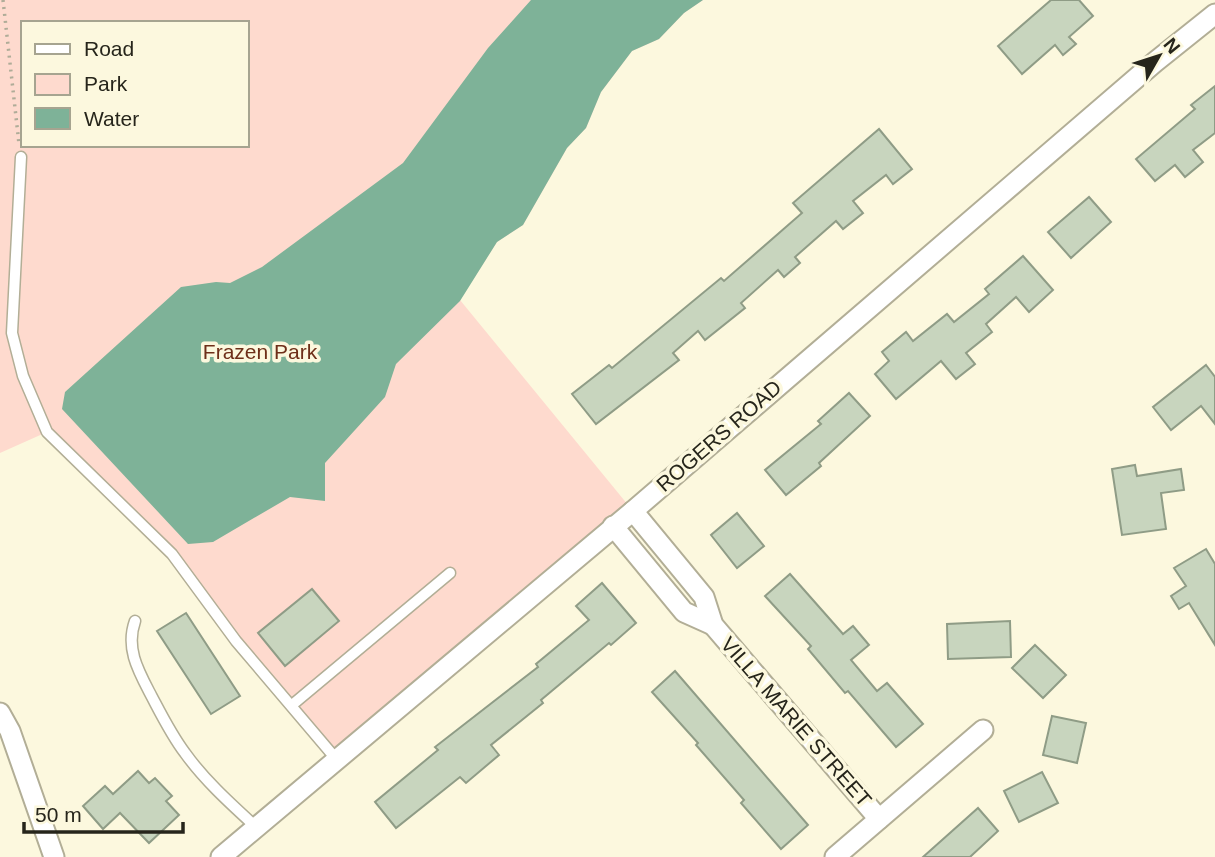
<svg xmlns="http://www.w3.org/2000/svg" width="1215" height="857" font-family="Arial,sans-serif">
	<rect width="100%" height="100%" fill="#fcf8de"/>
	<!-- green -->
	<path fill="#fedace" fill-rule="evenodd" d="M0 0H703L684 13 659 39 632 51 601 92 586 128 567 148 523 225 497 242 460 300 633 511 337 760 172 554 47 432 0 453ZM23 23H247V145H23Z"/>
	<!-- water -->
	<polygon fill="#7eb298" points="531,0 703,0 684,13 659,39 632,51 601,92 586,128 567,148 523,225 497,242 460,301 396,364 385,397 325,463 325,501 290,497 213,542 188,544 62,409 65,392 181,287 216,282 230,283 262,267 403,163 488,48"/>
	<!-- building -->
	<g fill="#c8d5be" stroke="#8f9c86" stroke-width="2">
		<polygon points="1051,0 1079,0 1093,16 1069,37 1076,44 1063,55 1055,45 1022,74 998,46"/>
		<polygon points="1215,86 1215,133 1193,150 1203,162 1185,177 1175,165 1155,181 1136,159 1195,109 1191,105"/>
		<polygon points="879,129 912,169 893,184 886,175 853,201 863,213 843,229 836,221 795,257 800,263 784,277 778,270 741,303 745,308 705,340 698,331 673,353 679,360 596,424 572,394 609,365 612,368 721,278 724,281 802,213 793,203"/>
		<polygon points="1089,197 1111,222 1071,258 1048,232"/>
		<polygon points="1023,256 1053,290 1029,312 1016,297 986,324 992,332 966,353 975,364 956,379 941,361 896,399 875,374 889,361 882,352 906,332 913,341 947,314 954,322 989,294 985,289"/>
		<polygon points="1206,365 1215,377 1215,424 1201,406 1171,430 1153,407"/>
		<polygon points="849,393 870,416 819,463 821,466 786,495 765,470 821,424 818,421"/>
		<polygon points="1135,465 1137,476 1181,469 1184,490 1161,493 1166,529 1122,535 1112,469"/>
		<polygon points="737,513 764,546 737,568 711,535"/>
		<polygon points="1206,549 1215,564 1215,645 1189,603 1179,609 1171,596 1186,586 1174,568"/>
		<polygon points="790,574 843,634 853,626 869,645 851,660 877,691 887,683 923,724 896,747 848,691 845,693 808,649 811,646 765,596"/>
		<polygon points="602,583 636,623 611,645 609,643 541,700 543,703 491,745 499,755 466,783 460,777 396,828 375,802 438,750 435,747 538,667 536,664 589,620 576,606"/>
		<polygon points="312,589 339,621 285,666 258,633"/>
		<polygon points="186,613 240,696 211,714 157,631"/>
		<polygon points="1010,621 1011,657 948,659 947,624"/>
		<polygon points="1035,645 1066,675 1043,698 1012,668"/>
		<polygon points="675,671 808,825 781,849 741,803 744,800 696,745 698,743 652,692"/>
		<polygon points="1052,716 1086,723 1077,763 1043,755"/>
		<polygon points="138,771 149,783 155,778 172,796 166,801 179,815 149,843 120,813 103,829 83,806 105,786 113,794"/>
		<polygon points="1042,772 1058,803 1019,822 1004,791"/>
		<polygon points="978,808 998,831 970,857 923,857"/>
	</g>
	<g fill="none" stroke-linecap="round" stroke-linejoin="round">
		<defs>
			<g id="lane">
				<polyline points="21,157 12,333 23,376 47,432 172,554 236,641 337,760"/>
				<path d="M135 621C125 649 139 672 152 697 162 716 172 736 185 753 205 781 232 805 257 828"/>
				<polyline points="292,705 450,573"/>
			</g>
			<g id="street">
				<polyline points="633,511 704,597 713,625 879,819"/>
				<polyline points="613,526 684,612 713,625"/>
				<polyline points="0,713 10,731 54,857"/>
				<polyline points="221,857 633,511 1155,62 1215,14"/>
				<polyline points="835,857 983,730"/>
			</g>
		</defs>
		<!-- lane casing -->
		<use href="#lane" stroke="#b2ae96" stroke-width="13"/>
		<!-- street casing -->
		<use href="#street" stroke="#b2ae96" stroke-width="23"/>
		<!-- path -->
		<polyline stroke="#afac98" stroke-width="3.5" stroke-dasharray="2 5" stroke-linecap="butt" points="3,0 19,144"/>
		<!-- lane -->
		<use href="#lane" stroke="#fff" stroke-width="10"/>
		<!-- street -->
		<use href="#street" stroke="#fff" stroke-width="19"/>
	</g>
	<g text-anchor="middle" stroke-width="7" stroke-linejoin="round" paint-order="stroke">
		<!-- park labels -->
		<g font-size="21" fill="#6e2f19" stroke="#fcf8de">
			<text x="260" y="359">Frazen Park</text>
		</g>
		<!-- street labels -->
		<g font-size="21" fill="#26251b" stroke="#fcf8de">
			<text transform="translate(719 436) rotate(-41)" y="7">ROGERS ROAD</text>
			<text transform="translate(796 722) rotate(49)" y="7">VILLA MARIE STREET</text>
		</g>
	</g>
	<!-- legend -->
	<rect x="21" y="21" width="228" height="126" fill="#fcf8de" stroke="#a6a490" stroke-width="2"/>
	<rect x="35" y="44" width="35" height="10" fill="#ffffff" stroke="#a6a490" stroke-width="2"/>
	<text x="84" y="56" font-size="21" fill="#26251b">Road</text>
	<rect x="35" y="74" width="35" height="21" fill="#fedace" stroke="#a6a490" stroke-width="2"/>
	<text x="84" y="91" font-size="21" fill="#26251b">Park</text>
	<rect x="35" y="108" width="35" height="21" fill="#7eb298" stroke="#a6a490" stroke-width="2"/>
	<text x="84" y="126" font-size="21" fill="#26251b">Water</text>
	<!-- north arrow -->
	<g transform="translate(1159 56) rotate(51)" stroke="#fcf8de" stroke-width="5" paint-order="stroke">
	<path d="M0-5L12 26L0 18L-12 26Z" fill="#26251b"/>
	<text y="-10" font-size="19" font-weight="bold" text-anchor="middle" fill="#26251b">N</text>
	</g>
	<!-- scale -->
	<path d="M24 822v10h159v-10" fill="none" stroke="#26251b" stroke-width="3.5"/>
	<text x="35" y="822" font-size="21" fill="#26251b" stroke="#fcf8de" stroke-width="5" paint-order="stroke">50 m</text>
</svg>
